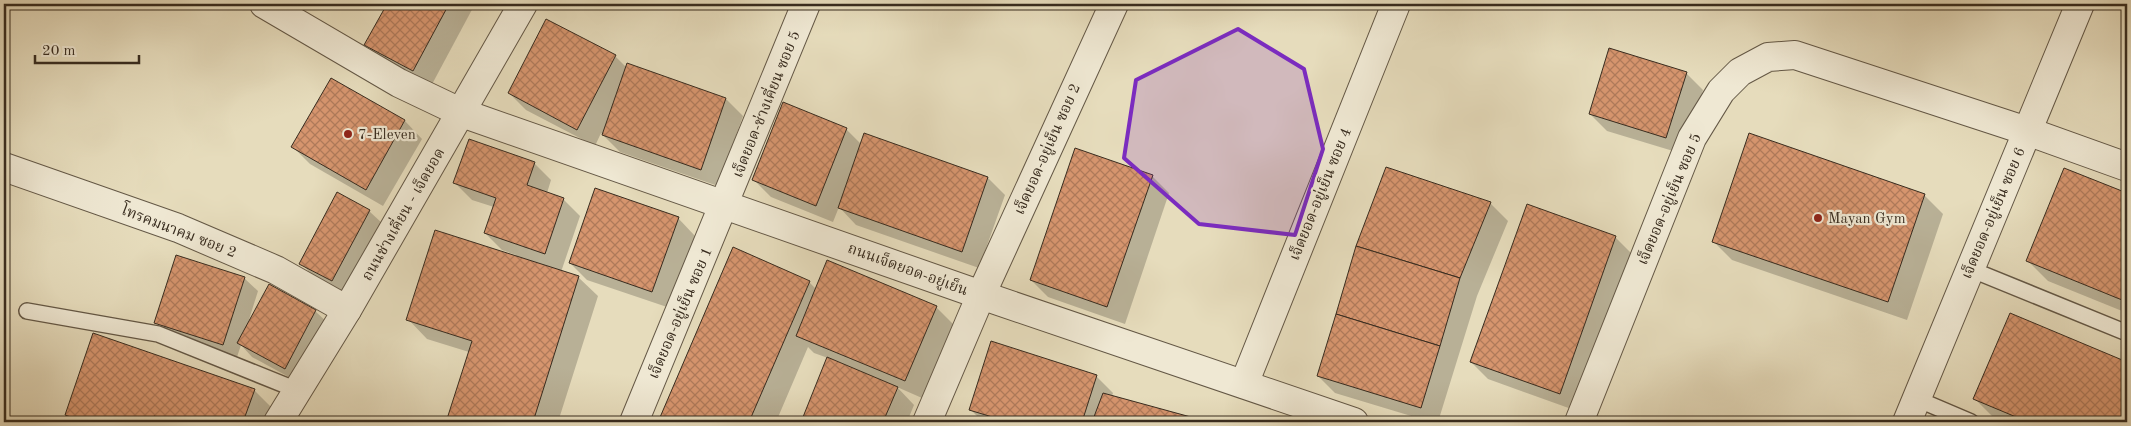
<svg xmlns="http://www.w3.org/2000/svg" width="2131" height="426" font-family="'Old Standard TT','Noto Serif Thai',serif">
	<defs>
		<pattern id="building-cross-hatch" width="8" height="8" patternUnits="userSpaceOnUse" patternTransform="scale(1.25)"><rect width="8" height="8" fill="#d6956e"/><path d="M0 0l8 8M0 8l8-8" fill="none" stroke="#af7a5a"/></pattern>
	</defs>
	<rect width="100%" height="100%" fill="#e6dcbc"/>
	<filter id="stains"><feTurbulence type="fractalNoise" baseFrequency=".004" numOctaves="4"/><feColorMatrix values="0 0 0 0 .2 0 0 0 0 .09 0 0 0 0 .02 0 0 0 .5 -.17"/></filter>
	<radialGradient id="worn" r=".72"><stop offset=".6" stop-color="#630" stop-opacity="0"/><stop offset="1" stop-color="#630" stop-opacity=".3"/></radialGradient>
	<!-- shadow -->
	<g fill="#0003">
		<polygon points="388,4 475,4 430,88 383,62 366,45"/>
		<polygon points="934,4 949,4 947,9"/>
		<polygon points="615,56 627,68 726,99 743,116 718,186 620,152 601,133 595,146 526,110 509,93"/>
		<polygon points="1686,73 1703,90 1683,154 1607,131 1590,114"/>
		<polygon points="332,80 405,121 422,139 383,206 310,164 293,147"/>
		<polygon points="846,129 861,144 865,134 988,178 1005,195 979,268 856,225 839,207 833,222 771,197 754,180"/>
		<polygon points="534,163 551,180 547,193 563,199 580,216 561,272 578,277 598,296 558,422 448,422 469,352 427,339 408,319 515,257 516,255 502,250 485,233 494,207 472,200 455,183"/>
		<polygon points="1387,168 1491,204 1508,221 1477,296 1438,422 1431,422 1335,393 1318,376"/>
		<polygon points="2065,169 2127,195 2127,313 2048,281 2028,261"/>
		<polygon points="1152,176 1169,193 1125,324 1048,297 1031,280"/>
		<polygon points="1924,195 1943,214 1907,320 1732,260 1713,241"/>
		<polygon points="1527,205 1615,237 1633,255 1577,411 1488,379 1471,362"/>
		<polygon points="369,211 383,224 345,293 314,277 301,263"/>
		<polygon points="678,218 695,236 670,308 587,280 570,263"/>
		<polygon points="733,249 809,282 816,289 936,307 953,324 922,398 897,387 914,405 907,422 802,422 828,358 814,353 808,347 776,422 659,422"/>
		<polygon points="244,278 258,291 247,326 315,311 329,324 298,382 252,357 241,345 237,357 169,336 156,322"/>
		<polygon points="2010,314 2127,364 2127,422 2002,422 1995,419 1975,399"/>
		<polygon points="1096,376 1113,393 1112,396 1205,422 983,422 970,409"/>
		<polygon points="254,390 271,407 266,422 73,422 66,415"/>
	</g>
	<!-- building -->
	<g fill="url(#building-cross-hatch)" stroke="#382c1f">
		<polygon points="387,4 449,4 413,71 364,45"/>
		<polygon points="546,19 616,55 577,130 508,93"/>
		<polygon points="1609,48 1687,72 1666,138 1589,114"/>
		<polygon points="627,63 726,98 701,170 602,135"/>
		<polygon points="331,78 405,120 366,190 291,147"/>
		<polygon points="783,102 847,128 816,206 752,180"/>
		<polygon points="864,133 988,177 962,252 838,208"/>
		<polygon points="1749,133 1925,194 1888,302 1712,242"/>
		<polygon points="469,139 535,162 527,185 564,198 545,254 484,233 496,198 453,183"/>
		<polygon points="1075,148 1153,175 1107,307 1030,280"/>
		<polygon points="1386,167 1491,202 1460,278 1356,246"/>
		<polygon points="2064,168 2127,193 2127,302 2026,261"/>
		<polygon points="595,188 679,217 652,292 569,263"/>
		<polygon points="337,192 370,210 332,281 299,264"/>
		<polygon points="1527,204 1616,236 1560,394 1470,362"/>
		<polygon points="435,230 579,276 533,422 446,422 472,341 406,320"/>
		<polygon points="1356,246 1460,278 1440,346 1336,314"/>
		<polygon points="733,247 810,281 749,422 658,422"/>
		<polygon points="176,255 245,277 223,345 154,323"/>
		<polygon points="827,260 937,306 905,381 796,336"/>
		<polygon points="269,284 316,310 285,369 237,343"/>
		<polygon points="2010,313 2127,362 2127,422 2028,422 1973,399"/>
		<polygon points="1336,314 1440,346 1421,408 1317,376"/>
		<polygon points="93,333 255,389 243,422 172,422 154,416 152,422 85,422 65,415"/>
		<polygon points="991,341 1097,375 1082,422 1009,422 969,410"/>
		<polygon points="827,357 898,387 883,422 801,422"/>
		<polygon points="1103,393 1209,422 1092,422"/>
	</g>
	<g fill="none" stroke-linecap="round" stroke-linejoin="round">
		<defs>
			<g id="lane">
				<polyline points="1970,269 2127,333"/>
				<polyline points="27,311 158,334 297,390"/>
				<polyline points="1917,399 1971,422"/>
			</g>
			<g id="street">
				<polyline points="264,4 399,83 462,113 981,295 1354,422"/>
				<polyline points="4,167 178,228 276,270 347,310"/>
				<polyline points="1244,384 1396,4"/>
				<polyline points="278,422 347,310 523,4"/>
				<polyline points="634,422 806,4"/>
				<polyline points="927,422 981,295 1114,4"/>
				<polyline points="1579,422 1692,138 1721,91 1740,72 1768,57 1795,55 2027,131 2127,167"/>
				<polyline points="1907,422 2080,4"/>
			</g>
		</defs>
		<!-- lane casing -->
		<use href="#lane" stroke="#645846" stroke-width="18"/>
		<!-- street casing -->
		<use href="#street" stroke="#645846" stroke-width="30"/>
		<!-- lane -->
		<use href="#lane" stroke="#efe8d3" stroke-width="15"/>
		<!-- street -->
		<use href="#street" stroke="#efe8d3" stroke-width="28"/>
	</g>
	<!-- marked area -->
	<path fill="#7b2cbf" fill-opacity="0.2" stroke="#7b2cbf" stroke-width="4" stroke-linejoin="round" d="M1238 29 1304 69 1323 149 1295 235 1199 224 1124 158 1136 80Z"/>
	<!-- markers -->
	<g fill="#8f2418" stroke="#efe8d3" stroke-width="2">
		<circle cx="348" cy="134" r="5"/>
		<circle cx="1818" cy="218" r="5"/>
	</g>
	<g text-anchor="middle" stroke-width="4.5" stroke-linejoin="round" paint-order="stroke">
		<!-- street labels -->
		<g font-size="15" fill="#382c1f" stroke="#efe8d3">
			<text transform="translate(766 104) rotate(-68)" y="5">เจ็ดยอด-ช่างเคี่ยน ซอย 5</text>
			<text transform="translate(1047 149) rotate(-66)" y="5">เจ็ดยอด-อยู่เย็น ซอย 2</text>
			<text transform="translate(1320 194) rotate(-68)" y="5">เจ็ดยอด-อยู่เย็น ซอย 4</text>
			<text transform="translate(1669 199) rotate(-67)" y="5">เจ็ดยอด-อยู่เย็น ซอย 5</text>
			<text transform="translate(1993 213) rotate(-67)" y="5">เจ็ดยอด-อยู่เย็น ซอย 6</text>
			<text transform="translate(403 214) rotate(-60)" y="5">ถนนช่างเคี่ยน - เจ็ดยอด</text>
			<text transform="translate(179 231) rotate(21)" y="5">โทรคมนาคม ซอย 2</text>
			<text transform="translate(908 269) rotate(20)" y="5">ถนนเจ็ดยอด-อยู่เย็น</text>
			<text transform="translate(680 313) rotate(-67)" y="5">เจ็ดยอด-อยู่เย็น ซอย 1</text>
		</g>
		<!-- poi labels -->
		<g font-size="15" fill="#382c1f" stroke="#efe8d3" text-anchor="start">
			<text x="358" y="139">7-Eleven</text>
			<text x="1828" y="223">Mayan Gym</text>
		</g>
	</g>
	<!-- margin -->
	<rect width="2131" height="426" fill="none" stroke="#e6dcbc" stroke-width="20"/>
	<rect x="5" y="5" width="2121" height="416" fill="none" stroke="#382c1f" stroke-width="2.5"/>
	<rect x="10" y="10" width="2111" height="406" fill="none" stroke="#382c1f"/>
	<!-- scale -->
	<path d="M35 55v8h104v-8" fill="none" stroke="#382c1f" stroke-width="2.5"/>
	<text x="42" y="55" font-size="15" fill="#382c1f" stroke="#efe8d3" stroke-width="4" paint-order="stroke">20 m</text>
	<rect width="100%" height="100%" filter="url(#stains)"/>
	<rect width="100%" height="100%" fill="url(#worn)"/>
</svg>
